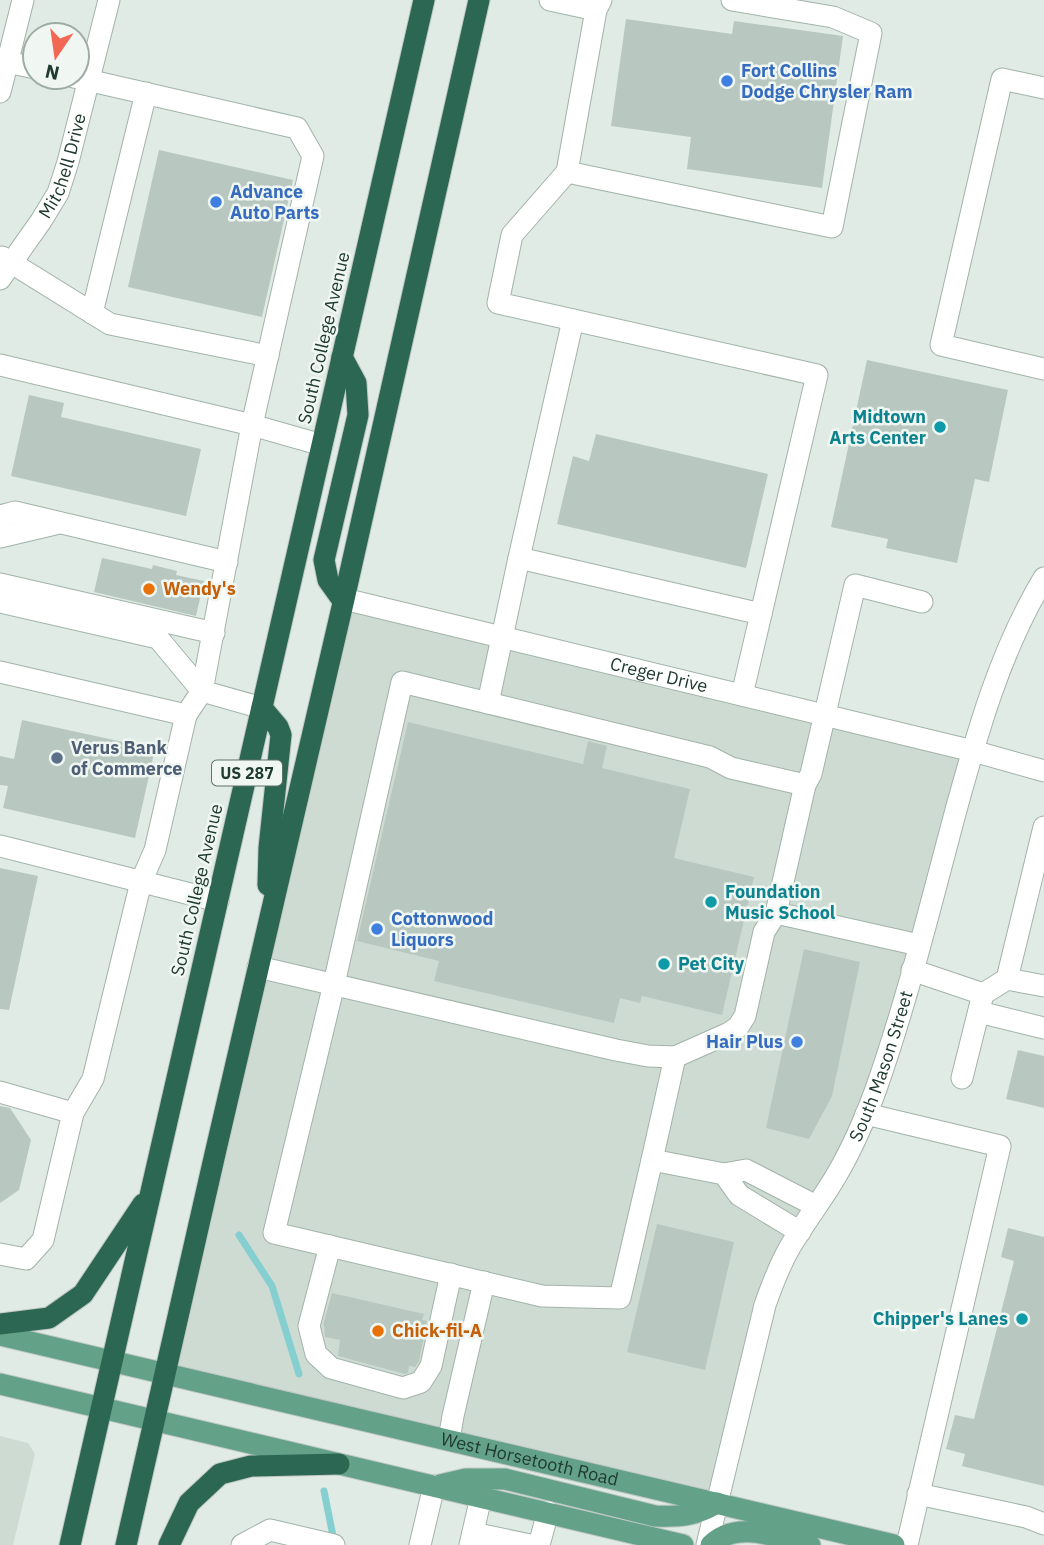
<svg xmlns="http://www.w3.org/2000/svg" width="1044" height="1545" font-family="'IBM Plex Sans',sans-serif">
	<rect width="100%" height="100%" fill="#dfebe4"/>
	<!-- built -->
	<g fill="#cedbd3">
		<polygon points="344,599 969,749 875,1091 791,1245 717,1503 166,1374"/>
		<polygon points="0,1436 28,1443 35,1454 13,1545 0,1545"/>
	</g>
	<g fill="none" stroke-linecap="round" stroke-linejoin="round">
		<!-- stream -->
		<g stroke="#86cfd1" stroke-width="7">
			<polyline points="239,1235 272,1286 299,1374"/>
			<polyline points="324,1491 334,1541"/>
		</g>
	</g>
	<!-- building -->
	<g fill="#b8c8c0">
		<polygon points="626,19 732,34 734,21 843,36 822,188 687,169 691,137 611,126"/>
		<polygon points="159,150 293,180 262,317 128,287"/>
		<polygon points="867,360 1008,390 989,482 975,479 957,563 886,548 888,539 831,527"/>
		<polygon points="29,395 64,403 61,417 201,449 186,516 11,476"/>
		<polygon points="596,434 768,474 746,568 557,524 573,456 589,461"/>
		<polygon points="102,558 152,569 153,565 177,571 176,575 204,581 196,616 94,592"/>
		<polygon points="22,720 155,749 135,838 3,808 8,786 0,785 0,756 14,759"/>
		<polygon points="408,722 583,764 588,741 607,746 602,768 690,789 674,858 754,877 722,1015 642,996 640,1003 620,998 614,1023 434,981 439,961 357,941"/>
		<polygon points="0,868 38,876 9,1010 0,1009"/>
		<polygon points="804,949 860,962 832,1096 809,1139 766,1128"/>
		<polygon points="1018,1050 1044,1056 1044,1108 1006,1099"/>
		<polygon points="0,1106 10,1108 31,1140 19,1190 0,1203"/>
		<polygon points="657,1224 734,1242 705,1370 627,1352"/>
		<polygon points="1008,1228 1044,1237 1044,1486 962,1466 965,1454 946,1449 955,1415 974,1419 1014,1261 1001,1257"/>
		<polygon points="332,1293 424,1314 422,1320 427,1321 419,1361 415,1367 409,1366 408,1373 405,1374 338,1356 340,1340 325,1337 324,1325 323,1325"/>
	</g>
	<g fill="none" stroke-linecap="round" stroke-linejoin="round">
		<defs>
			<g id="minor">
				<polyline points="550,0 596,10"/>
				<polyline points="601,0 596,10 567,172 512,235 498,303 817,375 742,695"/>
				<polyline points="7,62 35,68"/>
				<polyline points="1044,88 1002,79 941,345 1044,369"/>
				<polyline points="0,92 23,0"/>
				<polyline points="567,172 832,227 871,33 833,17 732,0"/>
				<polyline points="2,257 110,324 268,356"/>
				<path id="s1" d="M0 279 41 221 58 193 68 162 109 0"/>
				<polyline points="92,313 146,93"/>
				<polyline points="0,365 252,425 313,156 297,128 74,77"/>
				<polyline points="0,516 15,512 227,562"/>
				<polyline points="0,537 55,524"/>
				<polyline points="519,558 761,614"/>
				<polyline points="0,584 214,633"/>
				<path id="s2" d="M344 599 973 751 1044 771"/>
				<polyline points="0,602 158,638 202,691 186,715 155,850 141,882 93,1079 73,1113 43,1240 26,1259 0,1254"/>
				<polyline points="0,672 186,715"/>
				<polyline points="488,703 519,558 573,320"/>
				<polyline points="262,708 202,691 252,425 322,445"/>
				<polyline points="0,846 218,901"/>
				<polyline points="776,913 805,785 811,774 855,585 922,602"/>
				<polyline points="258,967 616,1050 648,1056 675,1057"/>
				<polyline points="912,970 983,994"/>
				<polyline points="1007,979 1044,827"/>
				<polyline points="979,1012 1044,1028"/>
				<polyline points="962,1078 983,994 1007,979 1044,986"/>
				<polyline points="0,1092 73,1113"/>
				<polyline points="866,1114 1000,1146 907,1545"/>
				<polyline points="652,1160 620,1298 542,1296 274,1233 334,984 402,682 710,757 731,768 805,785"/>
				<polyline points="724,1174 652,1160 675,1057 729,1033 738,1027 745,1016 764,932 776,913 919,945"/>
				<polyline points="800,1232 739,1195 724,1174 746,1170 816,1206"/>
				<polyline points="330,1246 309,1326 316,1354 331,1368 403,1388 421,1382 431,1366 451,1274"/>
				<polyline points="449,1440 453,1416 484,1282"/>
				<polyline points="918,1494 1026,1517 1044,1524"/>
				<polyline points="473,1533 530,1545"/>
				<polyline points="242,1545 270,1530 334,1545"/>
				<polyline points="420,1545 434,1486"/>
				<polyline points="470,1545 481,1497"/>
				<polyline points="539,1545 548,1512"/>
				<path id="s3" d="M707 1545 765 1305C772 1285 779 1266 790 1247 804 1223 822 1200 836 1176 852 1149 865 1119 876 1089 908 998 931 903 956 810 978 730 1001 649 1044 578"/>
			</g>
			<g id="major">
				<path id="s4" d="M0 1335 894 1545"/>
				<polyline points="0,1384 683,1545"/>
				<path d="M440 1485 466 1479H505L655 1516C680 1517 695 1516 717 1503"/>
				<path d="M711 1545C737 1519 779 1538 810 1545"/>
			</g>
			<g id="highway">
				<polyline points="342,357 356,383 358,415 324,560 328,580 343,601"/>
				<polyline points="262,708 278,727 281,735 269,848 268,885"/>
				<polyline points="0,1324 49,1318 83,1294 143,1204"/>
				<polyline points="70,1545 424,0"/>
				<polyline points="126,1545 215,1154 344,599 479,0"/>
				<polyline points="169,1545 189,1503 220,1474 251,1466 339,1464"/>
			</g>
		</defs>
		<!-- minor casing -->
		<use href="#minor" stroke="#a2b3aa" stroke-width="23"/>
		<!-- major casing -->
		<use href="#major" stroke="#c1c8c5" stroke-width="23"/>
		<!-- highway casing -->
		<use href="#highway" stroke="#c1c8c5" stroke-width="23"/>
		<!-- minor -->
		<use href="#minor" stroke="#fff" stroke-width="21"/>
		<!-- major -->
		<use href="#major" stroke="#63a189" stroke-width="21"/>
		<!-- highway -->
		<use href="#highway" stroke="#2c6754" stroke-width="21"/>
	</g>
	<!-- markers -->
	<g fill="#3f7fe0" stroke="#f0f7f3" stroke-width="2.5">
		<circle cx="727" cy="81" r="7"/>
		<circle cx="216" cy="202" r="7"/>
		<circle cx="377" cy="929" r="7"/>
		<circle cx="797" cy="1042" r="7"/>
	</g>
	<g fill="#0f9aa8" stroke="#f0f7f3" stroke-width="2.5">
		<circle cx="940" cy="427" r="7"/>
		<circle cx="711" cy="902" r="7"/>
		<circle cx="664" cy="964" r="7"/>
		<circle cx="1022" cy="1319" r="7"/>
	</g>
	<g fill="#e8710a" stroke="#f0f7f3" stroke-width="2.5">
		<circle cx="149" cy="589" r="7"/>
		<circle cx="378" cy="1331" r="7"/>
	</g>
	<circle fill="#5c6f8a" stroke="#f0f7f3" stroke-width="2.5" cx="57" cy="758" r="7"/>
	<g text-anchor="middle" stroke-width="5" stroke-linejoin="round" paint-order="stroke">
		<!-- shield labels -->
		<rect fill="#f0f7f3" stroke="#5e736a" stroke-width="2" x="212" y="760.5" width="70" height="25" rx="5"/>
		<g font-size="16" font-weight="bold" fill="#203b30">
			<text x="247" y="779">US 287</text>
		</g>
		<!-- shop labels -->
		<g font-size="18" font-weight="bold" fill="#366cbe" stroke="#f0f7f3" text-anchor="start">
			<text x="741" y="77">Fort Collins<tspan x="741" dy="21">Dodge Chrysler Ram</tspan></text>
			<text x="230" y="198">Advance<tspan x="230" dy="21">Auto Parts</tspan></text>
			<text x="391" y="925">Cottonwood<tspan x="391" dy="21">Liquors</tspan></text>
			<text x="783" y="1048" text-anchor="end">Hair Plus</text>
		</g>
		<!-- street labels -->
		<g font-size="18" fill="#203b30" stroke="#f0f7f3">
			<text dy="6" stroke="none"><textPath href="#s1" startOffset="131">Mitchell Drive</textPath></text>
			<text transform="translate(324 338) rotate(-77)" y="6">South College Avenue</text>
			<text dy="6" stroke="none"><textPath href="#s2" startOffset="324">Creger Drive</textPath></text>
			<text transform="translate(197 890) rotate(-77)" y="6">South College Avenue</text>
			<text dy="6" stroke="none"><textPath href="#s3" startOffset="514">South Mason Street</textPath></text>
			<text dy="6" stroke="none"><textPath href="#s4" startOffset="544">West Horsetooth Road</textPath></text>
		</g>
		<!-- culture labels -->
		<g font-size="18" font-weight="bold" fill="#0d838f" stroke="#f0f7f3" text-anchor="end">
			<text x="926" y="423">Midtown<tspan x="926" dy="21">Arts Center</tspan></text>
			<text x="725" y="898" text-anchor="start">Foundation<tspan x="725" dy="21">Music School</tspan></text>
			<text x="678" y="970" text-anchor="start">Pet City</text>
			<text x="1008" y="1325">Chipper's Lanes</text>
		</g>
		<!-- food labels -->
		<g font-size="18" font-weight="bold" fill="#c56008" stroke="#f0f7f3" text-anchor="start">
			<text x="163" y="595">Wendy's</text>
			<text x="392" y="1337">Chick-fil-A</text>
		</g>
		<!-- service labels -->
		<g font-size="18" font-weight="bold" fill="#4e5e75" stroke="#f0f7f3" text-anchor="start">
			<text x="71" y="754">Verus Bank<tspan x="71" dy="21">of Commerce</tspan></text>
		</g>
	</g>
	<!-- north arrow -->
	<g transform="translate(56 56) rotate(193)"><circle r="33" fill="#f0f7f3" stroke="#9daca5" stroke-width="2"/>
	<path d="M0-5L12 26L0 18L-12 26Z" fill="#f36855"/>
	<text y="-10" font-size="19" font-weight="bold" text-anchor="middle" fill="#203b30">N</text>
	</g>
</svg>
